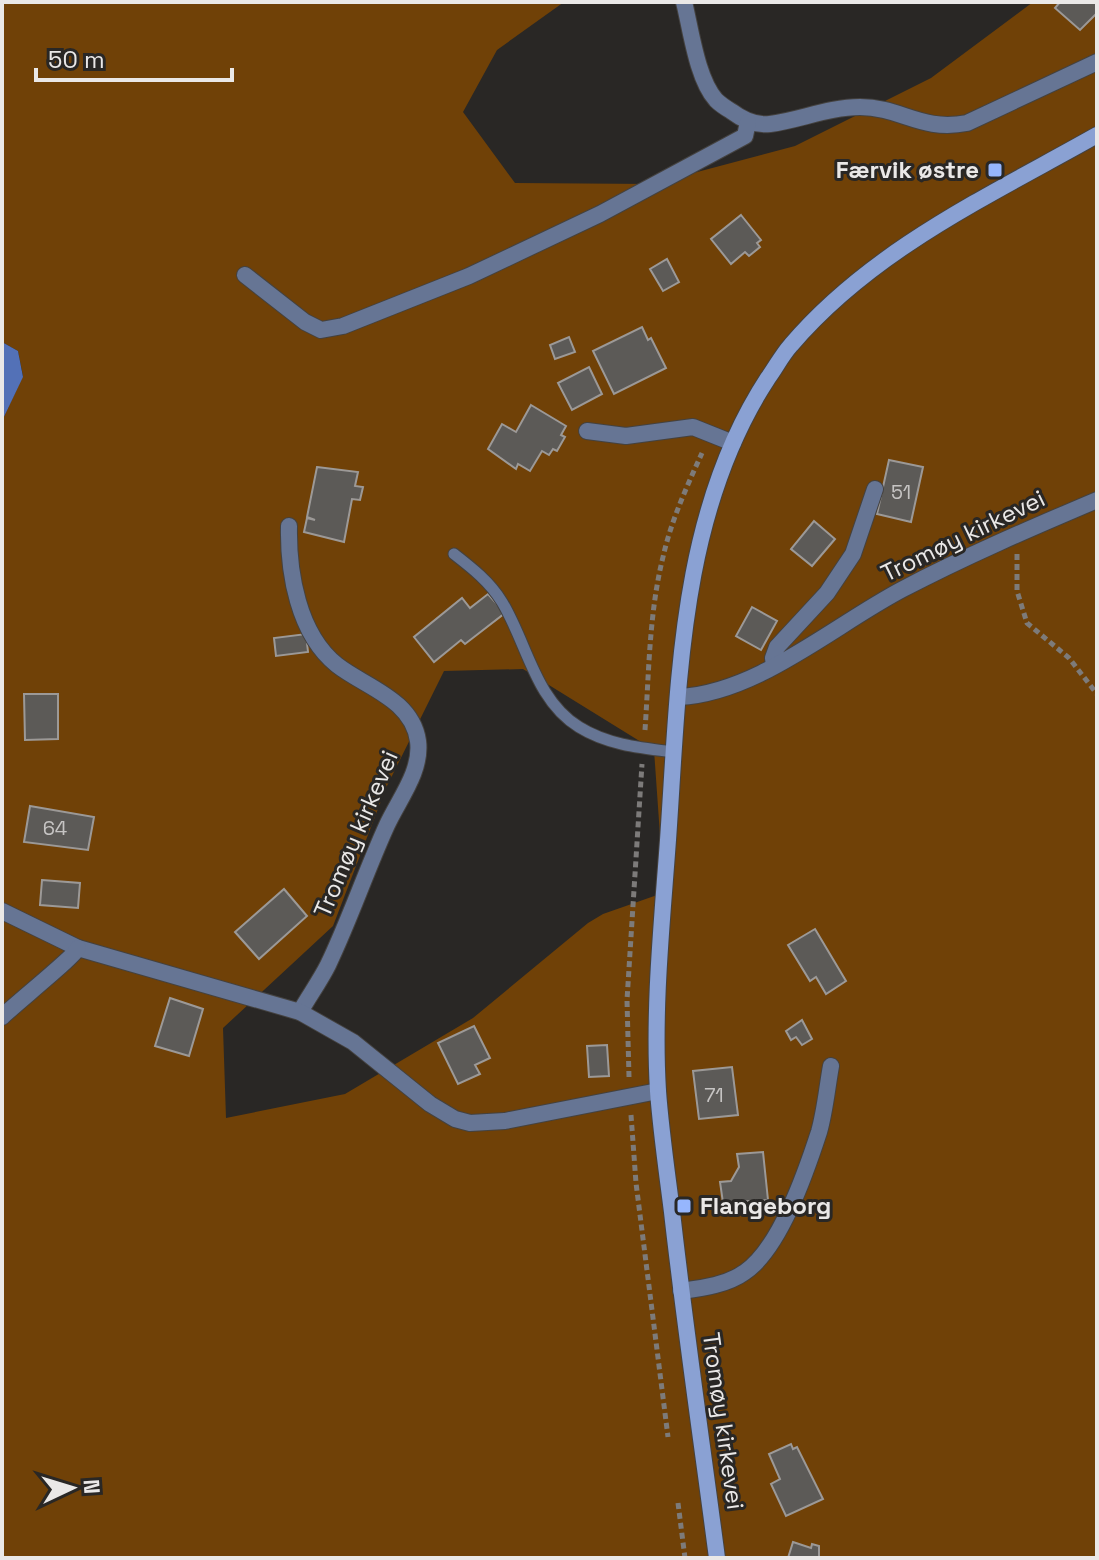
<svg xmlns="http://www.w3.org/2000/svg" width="1099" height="1560" font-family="'Space Grotesk',sans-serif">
	<rect width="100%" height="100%" fill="#292725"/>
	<!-- forest -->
	<path fill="#704107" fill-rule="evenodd" d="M2 2H564L497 50 463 112 515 183 652 184 795 146 931 78 1033 2H1097V1558H2V421L23 376 18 351 2 342ZM523 669 654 750 663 878 660 894 603 914 588 923 473 1018 345 1094 226 1118 223 1028 333 926 386 788 444 671Z"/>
	<!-- water -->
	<polygon fill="#5371b7" points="2,342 18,351 23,377 2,421"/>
	<!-- building -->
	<g fill="#5c5a57" stroke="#9c9997" stroke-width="2">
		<polygon points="1060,2 1097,2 1097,13 1080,30 1055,8"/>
		<polygon points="741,215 761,240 757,243 760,247 749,256 745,252 731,264 711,239"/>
		<polygon points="667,259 679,282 663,291 650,269"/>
		<polygon points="642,327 648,340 651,338 666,368 614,394 593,351"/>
		<polygon points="569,337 575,352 555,359 550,345"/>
		<polygon points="589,367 602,394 572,410 558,383"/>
		<polygon points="531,405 566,426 561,435 565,437 557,451 553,449 549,455 542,451 530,471 518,464 516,469 488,449 502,424 516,432"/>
		<polygon points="889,460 923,467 911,522 877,514"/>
		<polygon points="317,467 358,472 355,486 363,487 360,500 352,499 344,542 304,532 307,518 315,520 307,517"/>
		<polygon points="814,521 835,539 812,566 791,549"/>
		<polygon points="488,594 505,613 465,644 461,640 434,662 414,637 462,598 470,608"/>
		<polygon points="752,607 777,621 761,650 736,636"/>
		<polygon points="306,634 308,652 276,656 274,638"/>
		<polygon points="24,694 58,694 58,739 25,740"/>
		<polygon points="30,806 94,817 88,850 24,842"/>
		<polygon points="42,880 80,883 78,908 40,905"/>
		<polygon points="284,889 307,916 259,959 235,932"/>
		<polygon points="815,929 846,981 826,994 816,977 810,981 788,945"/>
		<polygon points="170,998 203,1009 189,1056 155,1046"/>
		<polygon points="802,1020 812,1039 802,1045 796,1037 791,1040 786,1031"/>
		<polygon points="474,1026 490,1058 475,1065 480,1074 458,1084 438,1043"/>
		<polygon points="607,1045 609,1076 589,1077 587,1046"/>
		<polygon points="732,1067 738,1115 699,1119 693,1071"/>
		<polygon points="763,1152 768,1200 732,1202 733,1209 724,1210 720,1182 731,1181 739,1167 737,1154"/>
		<polygon points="791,1444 793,1449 797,1447 823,1499 786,1516 771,1484 780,1479 769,1454"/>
		<polygon points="793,1542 811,1548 812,1544 819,1546 819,1558 788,1558"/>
	</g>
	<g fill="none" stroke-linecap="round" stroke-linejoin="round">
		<defs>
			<path id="service" d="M454 554C472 568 490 582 502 602 527 643 535 700 579 727 608 745 641 748 674 752"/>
			<g id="minor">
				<path d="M684 2C691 30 697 79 716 100 720 104 726 108 731 111 743 120 755 126 770 124 800 120 829 107 860 107 901 107 921 132 967 123L1097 62"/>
				<polyline points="245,275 305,322 321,330 343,326 469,276 600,214 745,136 748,122"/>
				<polyline points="587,431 626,436 693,427 733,443"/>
				<path d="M289 526C288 572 298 634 337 665 365 687 412 699 418 741 422 771 399 799 387 825 366 871 350 919 328 965 320 981 309 996 300 1012"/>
				<polyline points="774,665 773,658 777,647 827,593 853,554 875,489"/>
				<path d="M679 697C758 693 834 625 903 589 966 556 1031 528 1097 500"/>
				<polyline points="2,911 78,948 300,1012 353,1042 430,1104 455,1119 470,1123 505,1121 658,1091"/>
				<path d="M2 1017C14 1005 75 956 78 948"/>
				<path d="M681 1291C703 1288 727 1285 745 1272 780 1248 806 1172 819 1132 825 1111 827 1088 831 1066"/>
			</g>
			<path id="secondary" d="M717 1558C702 1443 685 1328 672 1212 667 1172 661 1132 658 1091 653 1008 662 923 668 840 679 683 679 514 768 378 776 367 782 355 791 345 873 249 989 196 1097 135"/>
		</defs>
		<!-- service casing -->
		<use href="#service" stroke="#444240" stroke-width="13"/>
		<!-- minor casing -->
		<use href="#minor" stroke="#444240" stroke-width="18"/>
		<!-- secondary casing -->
		<use href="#secondary" stroke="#444240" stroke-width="18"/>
		<!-- path -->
		<g stroke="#7d7b7a" stroke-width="5" stroke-dasharray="6 4" stroke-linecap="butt">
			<polyline points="1017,554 1017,591 1027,623 1069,658 1097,694"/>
			<path d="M645 730C649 673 649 613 663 557 671 521 687 486 702 453"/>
			<polyline points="629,1077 627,1000 642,764"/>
			<polyline points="631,1115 636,1183 668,1437"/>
			<polyline points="678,1503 685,1558"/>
		</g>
		<!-- service -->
		<use href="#service" stroke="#667594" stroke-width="11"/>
		<!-- minor -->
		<use href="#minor" stroke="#667594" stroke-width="16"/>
		<!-- secondary -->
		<use href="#secondary" stroke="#8aa1d3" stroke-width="16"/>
	</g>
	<!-- markers -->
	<g fill="#96b6fd" stroke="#292725" stroke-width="3">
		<rect x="987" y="162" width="16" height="16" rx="4"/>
		<rect x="676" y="1198" width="16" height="16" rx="4"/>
	</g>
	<g text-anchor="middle" stroke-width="6" stroke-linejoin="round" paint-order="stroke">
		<!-- number labels -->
		<g font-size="20" fill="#c6c4c3">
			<text x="901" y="499">51</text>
			<text x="55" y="835">64</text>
			<text x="714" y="1102">71</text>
		</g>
		<!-- poi labels -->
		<g font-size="24" font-weight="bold" fill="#eae8e7" stroke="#292725" text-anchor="end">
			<text x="979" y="178">Færvik østre</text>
			<text x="700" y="1214" text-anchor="start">Flangeborg</text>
		</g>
		<!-- street labels -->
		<g font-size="24" fill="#eae8e7" stroke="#292725">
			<text transform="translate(963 536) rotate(-26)" y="8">Tromøy kirkevei</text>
			<text transform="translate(356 834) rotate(-67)" y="8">Tromøy kirkevei</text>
			<text transform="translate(723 1421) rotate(82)" y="8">Tromøy kirkevei</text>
		</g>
	</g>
	<!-- border -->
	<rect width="1099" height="1560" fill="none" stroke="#eae8e7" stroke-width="8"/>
	<!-- north arrow -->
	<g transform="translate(72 1488) rotate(86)" stroke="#292725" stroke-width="6" paint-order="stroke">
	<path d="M0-6L14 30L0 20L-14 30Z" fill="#eae8e7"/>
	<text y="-12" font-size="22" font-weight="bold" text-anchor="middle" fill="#eae8e7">N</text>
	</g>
	<!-- scale -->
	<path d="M36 68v12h196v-12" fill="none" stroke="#eae8e7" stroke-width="4"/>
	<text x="48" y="68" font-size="24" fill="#eae8e7" stroke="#292725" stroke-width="6" paint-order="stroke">50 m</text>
</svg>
